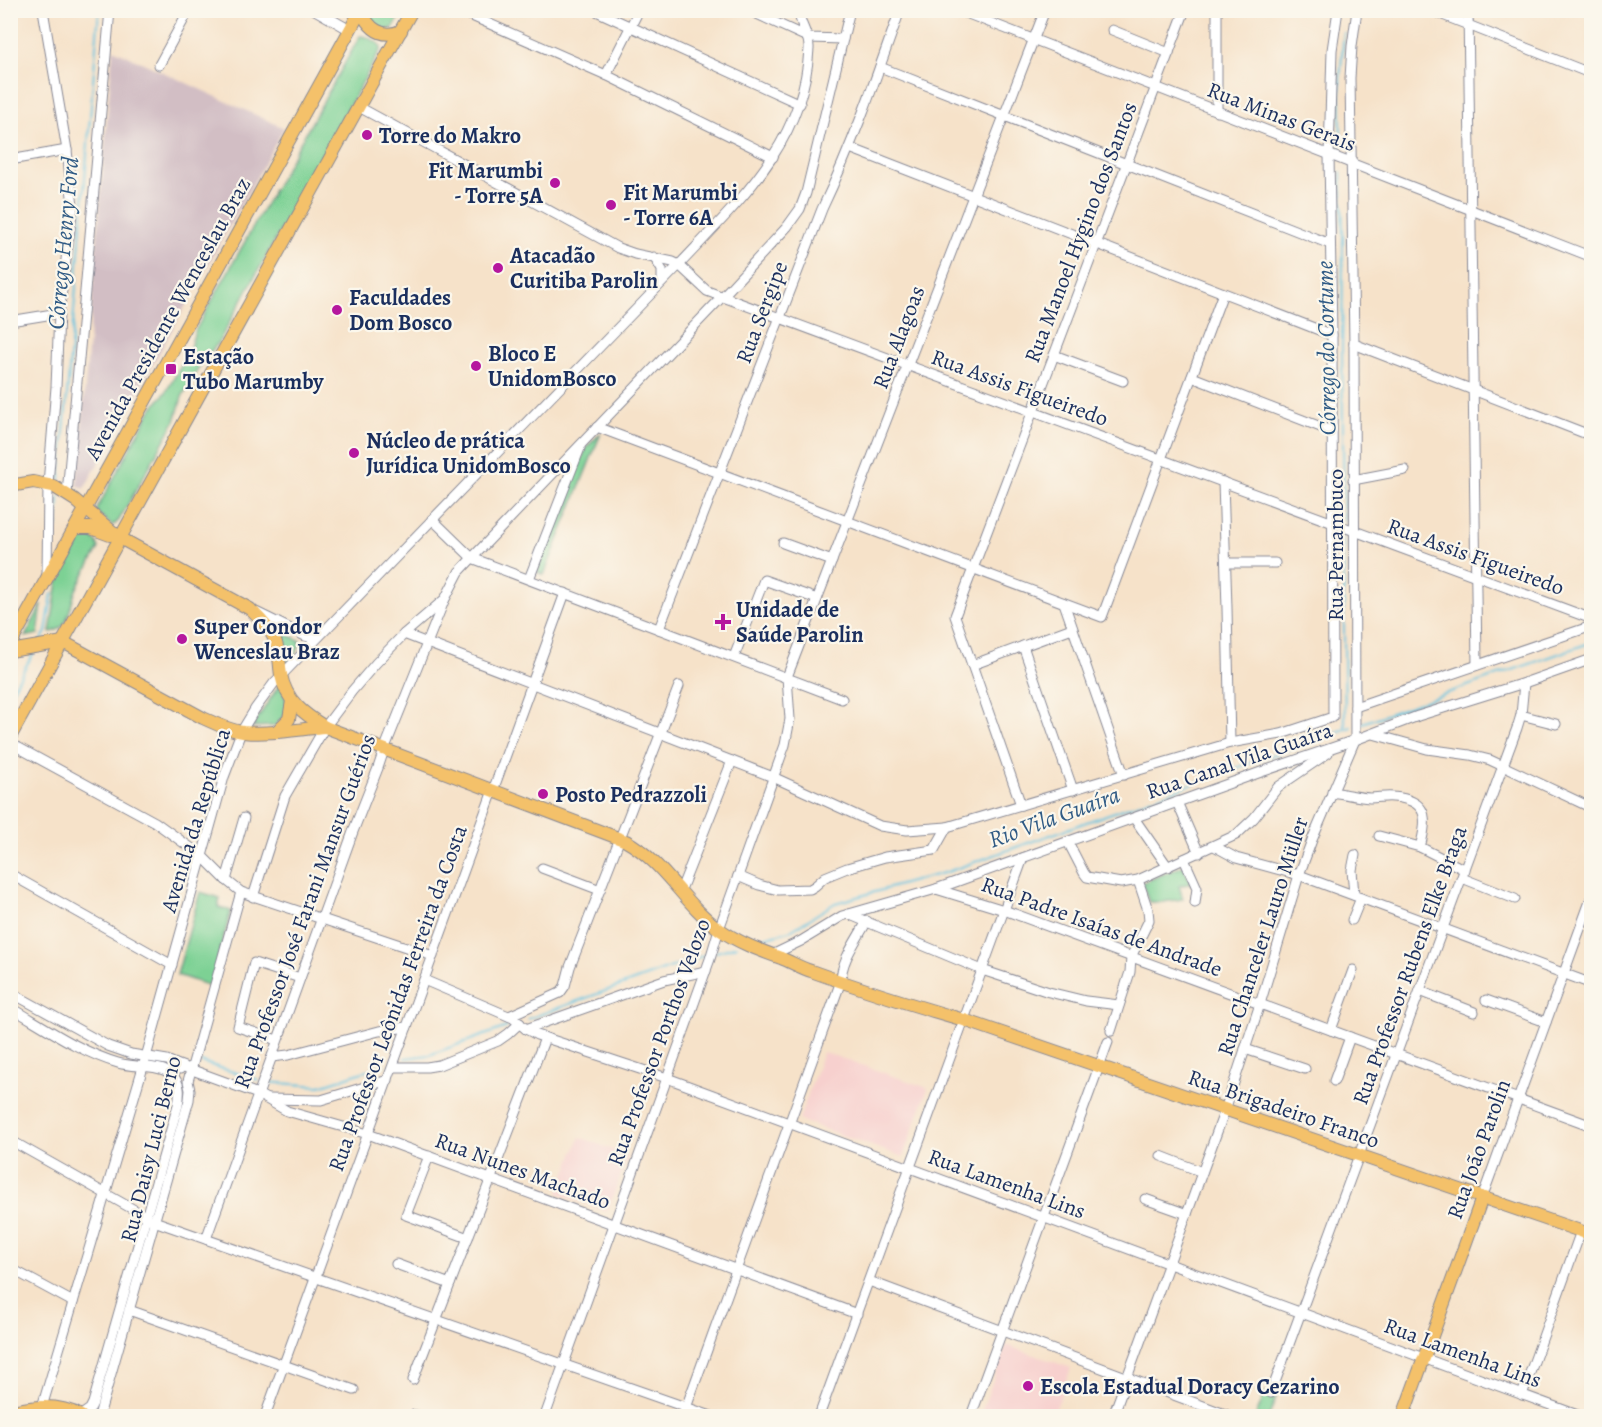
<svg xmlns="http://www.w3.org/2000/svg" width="1602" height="1427" font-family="Alegreya,serif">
	<rect width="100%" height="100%" fill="#fbf7ec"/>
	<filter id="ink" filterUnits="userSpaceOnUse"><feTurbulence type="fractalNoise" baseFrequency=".0167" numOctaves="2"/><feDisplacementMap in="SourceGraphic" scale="12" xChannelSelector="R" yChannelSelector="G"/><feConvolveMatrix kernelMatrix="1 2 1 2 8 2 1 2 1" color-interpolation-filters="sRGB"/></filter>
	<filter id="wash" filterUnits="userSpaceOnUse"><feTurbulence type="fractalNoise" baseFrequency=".008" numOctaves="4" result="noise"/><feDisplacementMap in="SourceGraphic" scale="24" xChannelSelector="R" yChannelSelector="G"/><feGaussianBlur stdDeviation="1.35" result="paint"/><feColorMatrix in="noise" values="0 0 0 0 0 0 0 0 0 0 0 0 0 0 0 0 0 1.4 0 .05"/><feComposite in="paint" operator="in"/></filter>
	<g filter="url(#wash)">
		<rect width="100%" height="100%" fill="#f6e2c9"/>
		<!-- built -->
		<g fill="#f7d0ce">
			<polygon points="823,1052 928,1088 903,1157 799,1120"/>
			<polygon points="580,1137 628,1156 607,1212 558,1193"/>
			<polygon points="1006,1345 1071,1368 1053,1416 1000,1416 982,1410"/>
		</g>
		<!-- industrial -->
		<polygon fill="#d2bec4" points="113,49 284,128 84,489 77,485"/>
		<!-- green -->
		<g fill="#7dd194" stroke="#4c8079" stroke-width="1.5">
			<polygon points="372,11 402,11 393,28 386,30 371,22 369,16"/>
			<path d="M360 36C367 36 375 41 380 45L381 49 218 343 202 362 182 397 175 421 119 520 115 524 112 525 99 514 97 510 98 507 151 410 166 392 188 354 195 331Z"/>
			<polygon points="601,433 544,575 537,572 586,448"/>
			<path d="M88 536C94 539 97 541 99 548 91 562 83 576 76 590 70 604 69 631 50 632L58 582 83 537Z"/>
			<polygon points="42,604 38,634 25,637"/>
			<path d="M272 622C282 628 289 638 300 640 300 651 292 657 285 664 284 648 281 636 272 622Z"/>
			<polygon points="280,684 287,702 287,712 275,726 252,727"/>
			<polygon points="1183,866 1191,883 1179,886 1183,899 1163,902 1149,902 1142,883"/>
			<polygon points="200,892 220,898 218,907 231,911 210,986 177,975"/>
			<polygon points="1265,1393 1276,1397 1269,1416 1256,1416"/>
		</g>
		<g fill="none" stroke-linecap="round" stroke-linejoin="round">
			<!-- stream -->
			<g stroke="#62c3e1" stroke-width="2">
				<polyline points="1341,147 1340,79 1344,33"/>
				<polyline points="1341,172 1343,237 1342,349 1344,523"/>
				<polyline points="60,479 99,10"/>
				<polyline points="57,526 59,497"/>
				<polyline points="1343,536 1345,728"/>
				<polyline points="40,642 46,632 52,594"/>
				<polyline points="10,694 34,652"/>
				<polyline points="1357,725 1592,642"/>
				<polyline points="751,942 792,930 835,903 947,872 1351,727"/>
				<polyline points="716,952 737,946"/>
				<polyline points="528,1019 708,954"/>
				<polyline points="405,1058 429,1055 507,1027"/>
				<polyline points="201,1062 259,1080"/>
				<polyline points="265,1082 320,1086 384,1065"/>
			</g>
		</g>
	</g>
	<g filter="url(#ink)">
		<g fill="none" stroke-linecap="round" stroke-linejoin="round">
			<defs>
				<g id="minor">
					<polyline points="43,10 67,150 73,206 59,313 56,387 48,484 47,577"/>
					<polyline points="315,10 350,30"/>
					<polyline points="458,10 606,75 773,157"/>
					<polyline points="594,10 800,104"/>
					<polyline points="748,10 809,38 843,39"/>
					<polyline points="958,10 1592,257"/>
					<polyline points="1217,10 1217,112"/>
					<polyline points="1430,10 1592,74"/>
					<polyline points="1468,10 1477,665"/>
					<polyline points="1112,30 1169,53"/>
					<polyline points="159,65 189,10"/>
					<polyline points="880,67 1330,244"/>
					<polyline points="606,75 639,10"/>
					<polyline points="359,107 618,248 635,254 673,262 679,265 707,291 1592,619"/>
					<polyline points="850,148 1332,335"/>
					<polyline points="10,160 67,150"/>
					<polyline points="654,257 662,270 662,282"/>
					<polyline points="10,321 59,313"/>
					<polyline points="1354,344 1592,436"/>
					<polyline points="1054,355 1123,381"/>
					<polyline points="1192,377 1331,431"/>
					<polyline points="597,427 1102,617 1223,293"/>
					<polyline points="1353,480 1405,470"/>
					<polyline points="1223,482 1227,608 1230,743"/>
					<polyline points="67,494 110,10"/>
					<polyline points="432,519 472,558 842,699"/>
					<polyline points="783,543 832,561"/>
					<polyline points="1226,563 1275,563"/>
					<polyline points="529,579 580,448"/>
					<polyline points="1064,603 1124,775"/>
					<polyline points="256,612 305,636 314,638 319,636"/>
					<path d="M659 629 822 209C853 144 876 78 900 10"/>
					<polyline points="404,634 773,777 880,826 907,830 947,827"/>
					<polyline points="1023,646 1073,790"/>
					<polyline points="734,657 764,580 817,599"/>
					<polyline points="972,665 1072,628"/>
					<polyline points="1355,707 1592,626"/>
					<polyline points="1521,715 1556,724"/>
					<polyline points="1373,734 1427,749 1470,755 1490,760 1592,808"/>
					<polyline points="10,743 155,822 202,856 226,880 241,892 433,956"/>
					<path d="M1332 792C1345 794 1357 797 1370 798 1378 798 1386 796 1393 797 1429 800 1428 819 1420 847"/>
					<polyline points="1177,802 1199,853"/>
					<polyline points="1021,805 955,616 1185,10"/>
					<polyline points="1134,818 1168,867"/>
					<polyline points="1379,836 1420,847 1465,870"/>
					<polyline points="1068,842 1084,873 1087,877 1121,883 1138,880 1236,835 1254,818 1278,787 1328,753"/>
					<polyline points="1214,846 1236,858 1299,875 1592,984"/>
					<polyline points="1184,859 1197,888 1195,903"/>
					<polyline points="542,868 600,890"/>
					<polyline points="10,874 172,965"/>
					<polyline points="738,876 759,885 778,890 810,889 815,886 825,877 847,868 885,857 934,850 947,827 1230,743 1281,734 1333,717 1332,335 1329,155 1332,50 1338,10"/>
					<polyline points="1462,878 1515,899"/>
					<polyline points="226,880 244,818"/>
					<polyline points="936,889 1004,910 1592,1126"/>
					<polyline points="680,892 732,761"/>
					<polyline points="1354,895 1352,870 1355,855"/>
					<polyline points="253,897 285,796 325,727 352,691 376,663 404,634 445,599 459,572 472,558 722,297 787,227 800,209 806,193 850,10"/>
					<polyline points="848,914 982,970 1049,992 1086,1001 1119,1005"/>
					<polyline points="1352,920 1361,898"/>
					<polyline points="772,955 801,941 842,916 936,889 1261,772 1355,740 1418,716 1524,683 1592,659"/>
					<polyline points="424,980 513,1018 526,1029 537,1035 667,1078 1580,1416"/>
					<polyline points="1420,991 1474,1012"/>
					<polyline points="10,992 108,1046 131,1054 167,1060 176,1064 180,1069"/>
					<polyline points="1486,1000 1546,1022"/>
					<path d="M10 1007C45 1027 80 1052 118 1063 133 1068 161 1064 172 1075 181 1083 180 1094 178 1105L93 1403 90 1409 80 1416"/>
					<polyline points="509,1016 560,993 565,986 570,967 679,686"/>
					<polyline points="526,1029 664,980 706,971"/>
					<polyline points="1331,1030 1353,970"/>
					<polyline points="1111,1031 1130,972 1131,957 1149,920 1148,910 1138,880"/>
					<polyline points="277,1040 238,1027 254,963 300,978"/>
					<polyline points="1245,1049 1305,1069"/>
					<polyline points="272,1057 288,1055 379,1031 407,1027"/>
					<polyline points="176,1064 258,1094 287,1111 368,1134 857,1314"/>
					<polyline points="393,1067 427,1067 439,1065 498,1041 508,1034 520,1023"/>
					<polyline points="1334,1081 1350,1037"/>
					<polyline points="268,1099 321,1100 388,1080"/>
					<polyline points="10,1140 154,1221 711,1416"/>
					<polyline points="429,1156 406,1215 468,1238"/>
					<polyline points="1161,1156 1202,1172"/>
					<polyline points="1482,1198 1592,896"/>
					<polyline points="1145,1199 1187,1214"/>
					<polyline points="206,1239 354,829 378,768 384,750 444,601"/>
					<polyline points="396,1264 450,1284"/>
					<polyline points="10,1268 73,1302"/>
					<polyline points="869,1281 1230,1416"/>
					<polyline points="129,1310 354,1390"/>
					<polyline points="413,1380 545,1038"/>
					<polyline points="1271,1393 1517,728 1521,715 1524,683"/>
					<polyline points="1522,1395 1581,1231"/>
					<path d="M42 1407 146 1057 224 777 241 732 255 709 274 683 679 265C739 201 804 143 809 49 810 34 799 26 799 10"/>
					<polyline points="44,1416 52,1408"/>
					<polyline points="99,1416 189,1100 190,1090 188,1081 241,892"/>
					<polyline points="265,1416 565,593"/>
					<polyline points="411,1416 414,1415 423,1416"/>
					<polyline points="545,1416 710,959 719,929 785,745 790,719 787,677 1045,10"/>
					<path d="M683 1416 841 981C841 960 857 940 867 921"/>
					<polyline points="819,1416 1023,858"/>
					<polyline points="971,1416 1108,1042"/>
					<polyline points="1113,1416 1225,1110 1260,1004 1299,875 1312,840 1355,740 1354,344 1350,78 1352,46 1357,10"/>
				</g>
				<g id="major">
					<path d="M361 11C369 28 381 39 401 31"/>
					<path d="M10 486 33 482 53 486 75 500 120 538 250 609C259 618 269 627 274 638 280 650 279 663 281 675 286 701 304 714 325 727L626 841C664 862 684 904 719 929 739 943 759 950 781 958 791 962 801 968 811 971 861 989 912 1005 964 1020L1592 1235"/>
					<polyline points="75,528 91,528 110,535"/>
					<polyline points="10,645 361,10"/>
					<path d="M10 651 63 642 203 718C216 724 229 730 243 732 268 735 299 729 325 727"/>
					<polyline points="277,731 289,719 292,701"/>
					<polyline points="10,737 412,10"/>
					<path d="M10 1412C33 1406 60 1404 81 1416"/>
					<polyline points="1403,1416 1482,1198"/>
				</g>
			</defs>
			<!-- minor casing -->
			<use href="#minor" stroke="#888894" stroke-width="11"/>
			<!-- major casing -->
			<use href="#major" stroke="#888894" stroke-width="14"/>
			<!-- minor -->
			<use href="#minor" stroke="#fff" stroke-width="9"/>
			<!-- major -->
			<use href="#major" stroke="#f4c16a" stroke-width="12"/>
		</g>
	</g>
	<!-- markers -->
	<g fill="#b5179e" stroke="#fbf7ec" stroke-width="2">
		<circle cx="367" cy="135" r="6"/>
		<circle cx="555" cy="183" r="6"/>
		<circle cx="611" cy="205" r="6"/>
		<circle cx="498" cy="268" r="6"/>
		<circle cx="337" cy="310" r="6"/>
		<circle cx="476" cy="366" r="6"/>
		<rect x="165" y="363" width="12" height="12" rx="3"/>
		<circle cx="354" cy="453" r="6"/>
		<path d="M720 613h6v6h6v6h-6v6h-6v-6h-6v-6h6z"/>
		<circle cx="182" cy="639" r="6"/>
		<circle cx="543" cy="794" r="6"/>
		<circle cx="1028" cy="1386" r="6"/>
	</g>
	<g text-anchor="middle" stroke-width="4.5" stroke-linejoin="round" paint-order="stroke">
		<!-- street labels -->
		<g font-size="22" fill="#1b2f5e" stroke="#fbf7ec">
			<text transform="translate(1282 116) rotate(21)" y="8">Rua Minas Gerais</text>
			<text transform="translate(1080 232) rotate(-69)" y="8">Rua Manoel Hygino dos Santos</text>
			<text transform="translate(761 312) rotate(-69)" y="8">Rua Sergipe</text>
			<text transform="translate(167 318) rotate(-61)" y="8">Avenida Presidente Wenceslau Braz</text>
			<text transform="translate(898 337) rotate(-69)" y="8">Rua Alagoas</text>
			<text transform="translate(1020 387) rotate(20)" y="8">Rua Assis Figueiredo</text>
			<text transform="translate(1335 545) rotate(-90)" y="8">Rua Pernambuco</text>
			<text transform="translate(1476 556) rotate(20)" y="8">Rua Assis Figueiredo</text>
			<text transform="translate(1239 760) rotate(-19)" y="8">Rua Canal Vila Guaíra</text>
			<text transform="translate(195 820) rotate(-73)" y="8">Avenida da República</text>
			<text transform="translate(304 911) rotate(-70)" y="8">Rua Professor José Farani Mansur Guérios</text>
			<text transform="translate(1102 926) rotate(20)" y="8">Rua Padre Isaías de Andrade</text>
			<text transform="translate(1262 936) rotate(-72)" y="8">Rua Chanceler Lauro Müller</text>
			<text transform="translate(1409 965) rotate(-70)" y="8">Rua Professor Rubens Elke Braga</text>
			<text transform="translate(397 998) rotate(-70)" y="8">Rua Professor Leônidas Ferreira da Costa</text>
			<text transform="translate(658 1042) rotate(-70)" y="8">Rua Professor Porthos Velozo</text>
			<text transform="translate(1284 1108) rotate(19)" y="8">Rua Brigadeiro Franco</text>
			<text transform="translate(150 1149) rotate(-76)" y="8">Rua Daisy Luci Berno</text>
			<text transform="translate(1478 1149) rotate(-70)" y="8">Rua João Parolin</text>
			<text transform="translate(523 1170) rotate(20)" y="8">Rua Nunes Machado</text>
			<text transform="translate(1007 1183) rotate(20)" y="8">Rua Lamenha Lins</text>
			<text transform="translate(1463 1352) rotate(20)" y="8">Rua Lamenha Lins</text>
		</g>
		<!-- poi labels -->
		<g font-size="22" font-weight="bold" fill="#1b2f5e" stroke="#fbf7ec" text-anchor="start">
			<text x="379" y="143">Torre do Makro</text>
			<text x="543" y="178" text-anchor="end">Fit Marumbi<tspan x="543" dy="25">- Torre 5A</tspan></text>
			<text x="623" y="200">Fit Marumbi<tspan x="623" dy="25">- Torre 6A</tspan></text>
			<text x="510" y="263">Atacadão<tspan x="510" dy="25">Curitiba Parolin</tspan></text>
			<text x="349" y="305">Faculdades<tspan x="349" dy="25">Dom Bosco</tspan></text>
			<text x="488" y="361">Bloco E<tspan x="488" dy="25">UnidomBosco</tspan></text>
			<text x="183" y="364">Estação<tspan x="183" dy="25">Tubo Marumby</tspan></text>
			<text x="366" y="448">Núcleo de prática<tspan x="366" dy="25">Jurídica UnidomBosco</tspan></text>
			<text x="736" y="617">Unidade de<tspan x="736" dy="25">Saúde Parolin</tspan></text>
			<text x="194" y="634">Super Condor<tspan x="194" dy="25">Wenceslau Braz</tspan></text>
			<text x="555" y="802">Posto Pedrazzoli</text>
			<text x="1040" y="1394">Escola Estadual Doracy Cezarino</text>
		</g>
		<!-- water labels -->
		<g font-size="24" font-style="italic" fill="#305b85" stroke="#fbf7ec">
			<text transform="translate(63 243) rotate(-85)" y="8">Córrego Henry Ford</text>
			<text transform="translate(1326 348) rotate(-91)" y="8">Córrego do Cortume</text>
			<text transform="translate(1054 817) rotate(-20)" y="8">Rio Vila Guaíra</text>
		</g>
	</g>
	<!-- margin -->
	<rect width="1602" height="1427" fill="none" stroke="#fbf7ec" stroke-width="36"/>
</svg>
